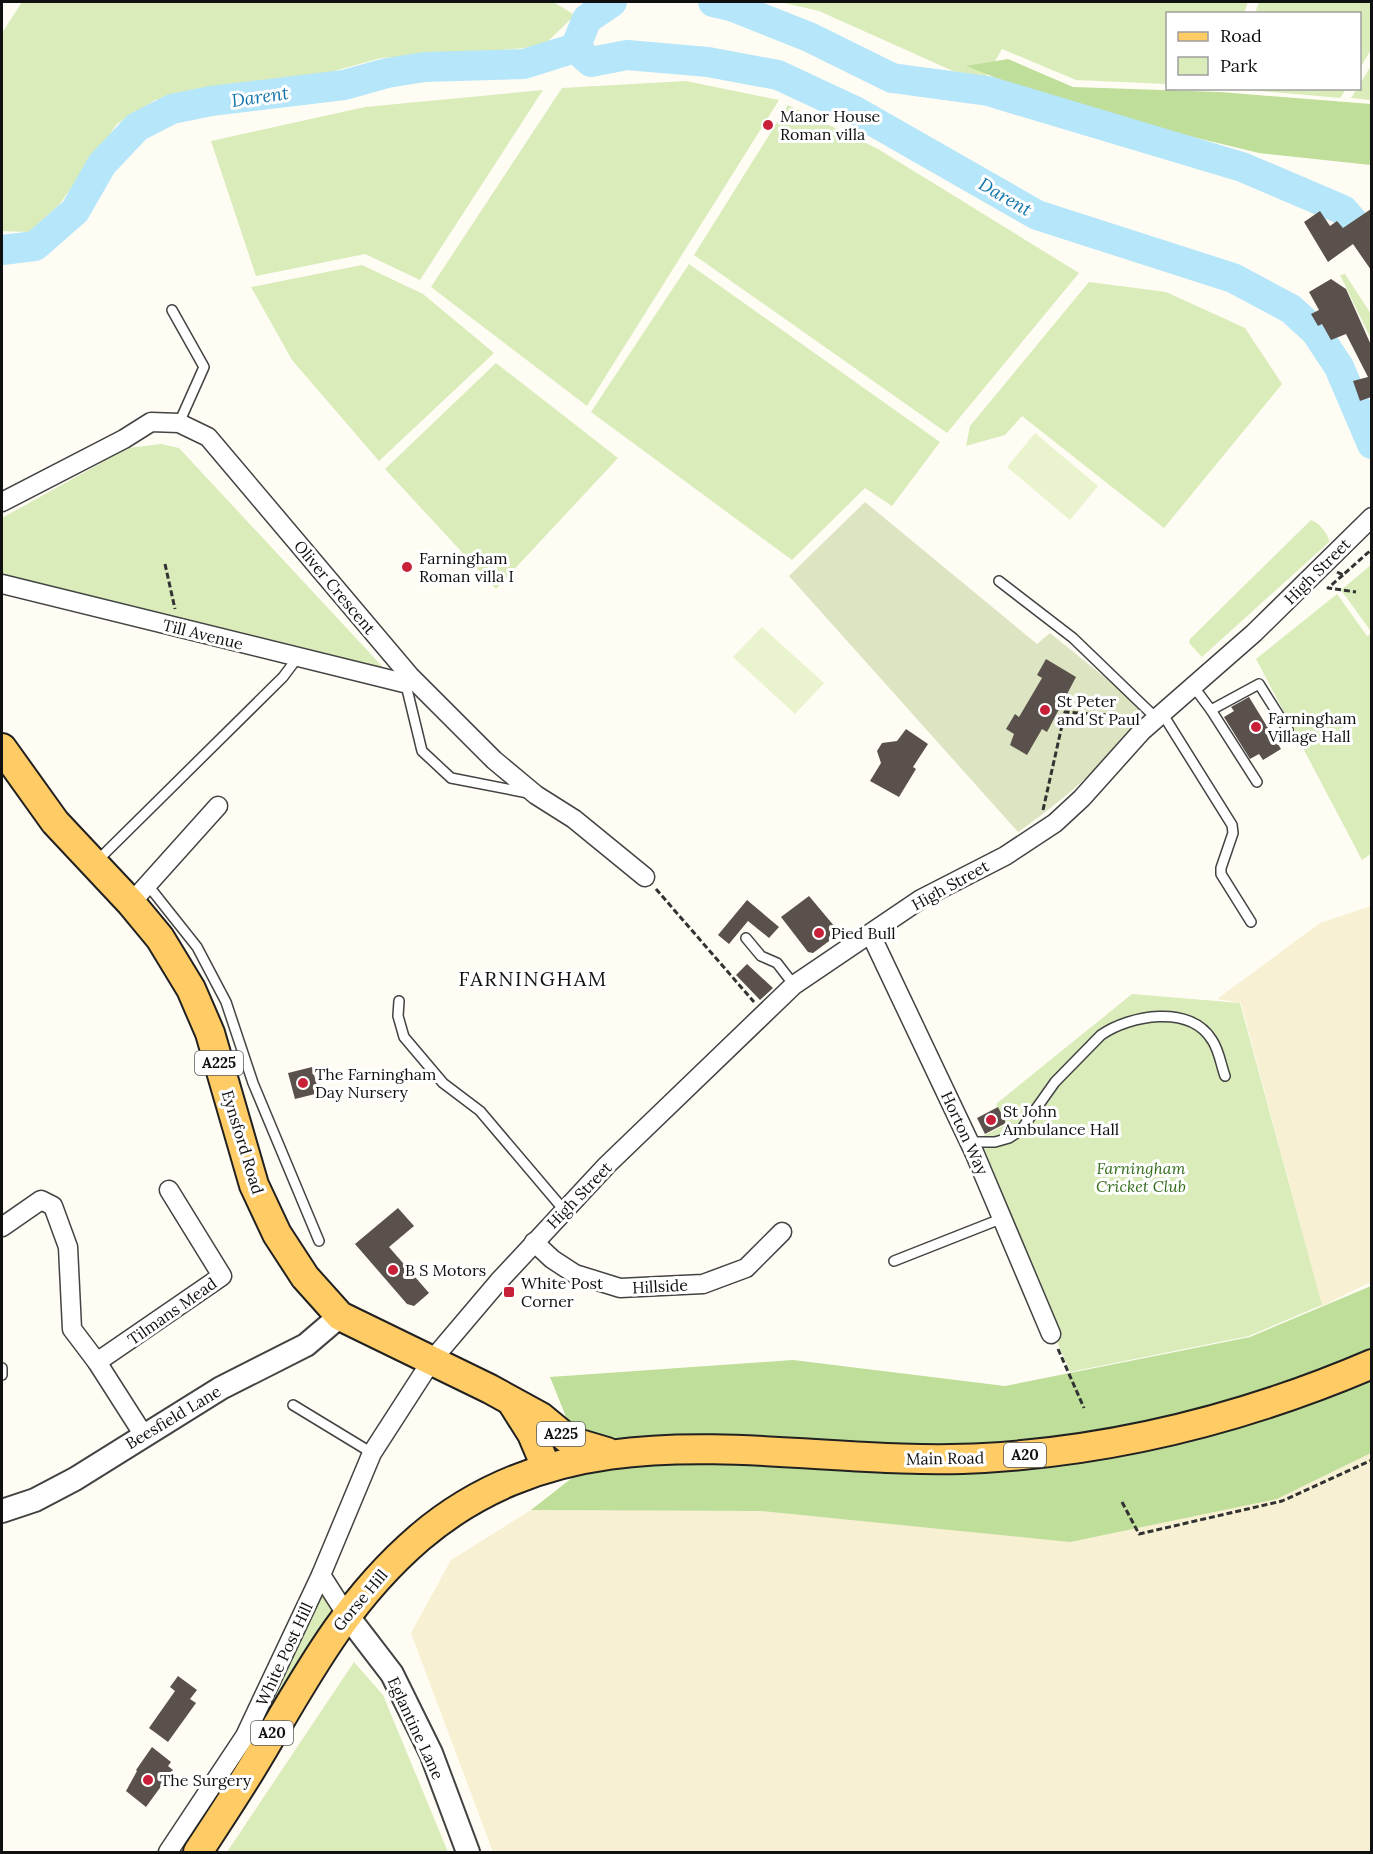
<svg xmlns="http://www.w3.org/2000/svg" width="1373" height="1854" font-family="Lora,serif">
	<rect width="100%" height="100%" fill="#fffcf4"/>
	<!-- farmland -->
	<g fill="#f7f0d2">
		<polygon points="1371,906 1371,1282 1322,1306 1241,1003 1217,999 1320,923"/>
		<polygon points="1371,1453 1371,1852 493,1852 411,1633 451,1560 531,1510 761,1511 1277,1499"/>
	</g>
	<!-- green -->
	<g fill="#d9ecba">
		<polygon points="22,2 553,2 575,15 542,47 381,58 316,76 155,100 117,124 59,205 29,232 2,231 2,33"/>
		<polygon points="780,2 1248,2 1244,13 1168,14 1167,84 1076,80 1002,49 982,84 819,11"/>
		<polygon points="1259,2 1371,2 1371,50 1360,68 1360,14 1255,13"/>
		<polygon points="1371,66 1371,100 1351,98"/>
		<polygon points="686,81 779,100 587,406 431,287 562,88"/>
		<polygon points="1238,89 1346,88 1346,89 1340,98"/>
		<polygon points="543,90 420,280 365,254 256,276 211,141 365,107"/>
		<polygon points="788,105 878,149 1079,273 947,433 694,255"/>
		<polygon points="689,264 940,442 892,506 865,488 792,560 591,412"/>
		<polygon points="362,265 423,294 494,353 379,461 292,360 251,287"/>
		<polygon points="1345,274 1371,314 1371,339 1340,275"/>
		<polygon points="1089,282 1166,292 1245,328 1282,384 1164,528 1022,416 1005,435 966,446 970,426"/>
		<polygon points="496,363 618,458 496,589 385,469"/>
		<polygon points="161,444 179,448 393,678 2,582 2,518 128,448"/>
		<path d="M1311 520C1319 523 1329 534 1329 542L1202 657 1189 643 1190 639Z"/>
		<polygon points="1371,565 1372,629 1370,630 1341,590"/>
		<polygon points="1337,594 1367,636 1371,634 1372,853 1362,860 1256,659"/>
		<polygon points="1132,994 1240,1003 1322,1305 1249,1336 1070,1372 971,1142 1007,1124 996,1104"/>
		<polygon points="320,1577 348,1607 191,1852 171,1852 213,1791"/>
		<polygon points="354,1662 383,1695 448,1852 227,1852"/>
	</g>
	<!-- forest -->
	<g fill="#bede99">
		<polygon points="1008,59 1073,87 1220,92 1371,104 1371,165 1259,153 1073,108 966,66"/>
		<polygon points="1371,1286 1371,1453 1277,1499 1070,1542 761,1511 531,1510 586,1467 550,1377 793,1360 1005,1386 1250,1337"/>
	</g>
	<!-- cemetery -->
	<path fill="#dce4c2" d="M865 502 1037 644 1050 633 1144 709C1113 759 1065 799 1018 832L789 576Z"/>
	<!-- pitch -->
	<g fill="#e9f3cd">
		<polygon points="1035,433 1098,486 1070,520 1007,467"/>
		<polygon points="762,627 824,683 795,714 733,657"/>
	</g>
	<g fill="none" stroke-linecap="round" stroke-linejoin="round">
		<!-- river -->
		<g stroke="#b6e6f9" stroke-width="30">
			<polyline points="713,2 731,6 809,37 892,78 988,91 1242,167 1343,210 1372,243"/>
			<polyline points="575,48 591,62 627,55 708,62 778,75 855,111 1037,215 1233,278 1291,309 1316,332 1339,367 1372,444"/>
			<polyline points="2,250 35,246 75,211 102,164 137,127 172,109 211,101 344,85 387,73 425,67 524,64 575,48 587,19 612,2"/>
		</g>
	</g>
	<!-- building -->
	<g fill="#5a504c">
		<polygon points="1371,209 1371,270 1353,244 1328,262 1304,222 1320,211 1330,226 1337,221 1343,228"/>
		<polygon points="1331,279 1346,289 1371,345 1371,397 1360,401 1353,381 1368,377 1346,334 1331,340 1322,324 1318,326 1311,314 1319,310 1309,292"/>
		<polygon points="1046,659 1076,677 1047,732 1042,729 1027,755 1010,745 1014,734 1006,729 1015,714 1019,717 1042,678 1037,675"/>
		<polygon points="1249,697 1281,749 1263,760 1259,754 1250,759 1224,717 1234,711 1231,707"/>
		<polygon points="906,729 928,744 913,767 916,769 899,797 870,781 881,763 877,751 882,743 897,741"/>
		<polygon points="809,896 840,933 813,953 808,952 781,917"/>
		<polygon points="747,900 779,927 769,938 748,921 729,944 718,935"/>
		<polygon points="747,964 773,988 760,1000 736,975"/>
		<polygon points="312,1067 319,1093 295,1099 288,1073"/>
		<polygon points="998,1107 1006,1123 985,1134 977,1118"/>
		<polygon points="398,1208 414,1226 389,1247 429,1293 414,1306 407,1304 355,1244"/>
		<polygon points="178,1676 197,1690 190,1699 196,1703 168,1742 149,1728 175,1691 170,1687"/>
		<polygon points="152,1747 171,1762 168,1766 173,1770 146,1807 126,1791 137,1771 136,1770"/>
	</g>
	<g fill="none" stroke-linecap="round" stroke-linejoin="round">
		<defs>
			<g id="service">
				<polyline points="172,310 204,367 179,423"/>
				<polyline points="999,581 1073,638 1156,718"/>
				<polyline points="405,681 422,751 451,778 528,793"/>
				<polyline points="1193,686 1211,710 1259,684 1288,730"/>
				<polyline points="1211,710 1257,782"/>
				<polyline points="1162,713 1232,825 1233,833 1221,868 1221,874 1251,922"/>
				<polyline points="96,862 283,677 298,657"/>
				<polyline points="147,884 197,947 226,1002 253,1083 319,1241"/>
				<polyline points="746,938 761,956 777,963 794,985"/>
				<polyline points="399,1001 398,1016 404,1037 443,1083 480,1111 564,1210"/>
				<path d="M970 1142H995L1009 1138 1021 1130 1055 1082 1101 1035C1130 1015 1190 1004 1212 1040 1219 1050 1221 1065 1225 1076"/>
				<polyline points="894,1261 1003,1218"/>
				<polyline points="2,1368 2,1375"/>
				<polyline points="293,1405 372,1453"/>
			</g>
			<g id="minor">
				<polyline points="2,502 124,439 151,422 179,423 208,437 410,676 494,760 536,795 574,819 645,877"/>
				<polyline points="2,584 404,683"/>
				<polyline points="131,903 218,806"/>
				<polyline points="871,935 974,1152 1051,1334"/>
				<polyline points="2,1227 41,1200 53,1206 68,1247 72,1329 97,1362 143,1434"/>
				<polyline points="534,1242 552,1259 575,1274 620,1288 703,1284 746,1268 782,1232"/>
				<polyline points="97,1362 222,1276 169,1190"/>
				<polyline points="321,1575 346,1614"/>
				<polyline points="168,1852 245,1736 321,1575 372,1453 432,1360 499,1281 607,1165 794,985 921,899 1005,856 1055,823 1082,798 1142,731 1254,633 1372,517"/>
			</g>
			<g id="tertiary">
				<polyline points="2,1511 35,1500 75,1479 221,1388 306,1345 340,1316"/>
				<polyline points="346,1614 392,1674 431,1753 468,1852"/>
			</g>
			<g id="primary">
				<polyline points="2,748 55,822 131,903 160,938 191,989 210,1033 254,1185 277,1234 305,1277 340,1316 490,1389 541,1417 570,1441 607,1452"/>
				<polyline points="513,1404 532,1434 546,1467"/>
				<path d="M198 1852C219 1820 241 1787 261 1753 308 1673 347 1600 419 1538 583 1397 791 1469 984 1458 1119 1450 1248 1417 1372 1364"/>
			</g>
		</defs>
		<!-- service casing -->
		<use href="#service" stroke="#434343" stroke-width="12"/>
		<!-- minor casing -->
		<use href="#minor" stroke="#434343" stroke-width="21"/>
		<!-- tertiary casing -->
		<use href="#tertiary" stroke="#434343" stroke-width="26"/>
		<!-- primary casing -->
		<use href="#primary" stroke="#212121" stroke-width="32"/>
		<!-- path -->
		<g stroke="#323232" stroke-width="3" stroke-dasharray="6 3" stroke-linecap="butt">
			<polyline points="165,564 175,609"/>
			<polyline points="1337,572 1343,575 1371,550"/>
			<polyline points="1343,575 1328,588 1356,592"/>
			<polyline points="1043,810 1065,712 1109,715 1127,723"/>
			<polyline points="656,889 754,1002"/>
			<polyline points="1058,1349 1084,1408"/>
			<polyline points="1122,1502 1139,1534 1282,1501 1372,1460"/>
		</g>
		<!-- service -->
		<use href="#service" stroke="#fff" stroke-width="9"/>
		<!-- minor -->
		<use href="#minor" stroke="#fff" stroke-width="18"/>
		<!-- tertiary -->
		<use href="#tertiary" stroke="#fff" stroke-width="22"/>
		<!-- primary -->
		<use href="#primary" stroke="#fecb65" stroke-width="28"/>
	</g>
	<!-- markers -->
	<g fill="#c82038" stroke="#fff" stroke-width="2">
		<circle cx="768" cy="125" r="6"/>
		<circle cx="407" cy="567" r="6"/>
		<circle cx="1045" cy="710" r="6"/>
		<circle cx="1256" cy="727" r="6"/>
		<circle cx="819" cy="933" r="6"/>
		<circle cx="303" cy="1083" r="6"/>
		<circle cx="991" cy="1120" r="6"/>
		<circle cx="393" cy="1270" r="6"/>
		<rect x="503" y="1286" width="12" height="12" rx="3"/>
		<circle cx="148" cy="1780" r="6"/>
	</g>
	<g text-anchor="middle" stroke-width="6" stroke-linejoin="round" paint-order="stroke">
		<!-- shield labels -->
		<g fill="#fff" stroke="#585858" stroke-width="1.5">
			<rect x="195" y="1051" width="48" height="24" rx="4.5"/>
			<rect x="537" y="1422" width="48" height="24" rx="4.5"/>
			<rect x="1004" y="1443" width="42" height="24" rx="4.5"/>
			<rect x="251" y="1721" width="42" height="24" rx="4.5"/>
		</g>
		<g font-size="15" font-weight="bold" fill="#101010">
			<text x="219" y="1068">A225</text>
			<text x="561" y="1439">A225</text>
			<text x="1025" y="1460">A20</text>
			<text x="272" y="1738">A20</text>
		</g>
		<!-- poi labels -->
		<g font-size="16" fill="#101010" stroke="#fff" text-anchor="start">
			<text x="780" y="122">Manor House<tspan x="780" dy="18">Roman villa</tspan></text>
			<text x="419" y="564">Farningham<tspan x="419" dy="18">Roman villa I</tspan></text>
			<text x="1057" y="707">St Peter<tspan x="1057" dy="18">and St Paul</tspan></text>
			<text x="1268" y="724">Farningham<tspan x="1268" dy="18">Village Hall</tspan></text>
			<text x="831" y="939">Pied Bull</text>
			<text x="315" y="1080">The Farningham<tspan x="315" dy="18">Day Nursery</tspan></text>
			<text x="1003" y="1117">St John<tspan x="1003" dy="18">Ambulance Hall</tspan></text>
			<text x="405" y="1276">B S Motors</text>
			<text x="521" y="1289">White Post<tspan x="521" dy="18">Corner</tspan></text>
			<text x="160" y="1786">The Surgery</text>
		</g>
		<!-- street labels -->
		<g font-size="16" fill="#101010" stroke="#fff">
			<text transform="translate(1317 571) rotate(-45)" y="6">High Street</text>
			<text transform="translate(335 587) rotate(50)" y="6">Oliver Crescent</text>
			<text transform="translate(203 634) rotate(14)" y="6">Till Avenue</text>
			<text transform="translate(950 885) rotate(-29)" y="6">High Street</text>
			<text transform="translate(965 1133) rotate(65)" y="6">Horton Way</text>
			<text transform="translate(243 1142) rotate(73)" y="6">Eynsford Road</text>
			<text transform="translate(579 1195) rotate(-46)" y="6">High Street</text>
			<text transform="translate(660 1286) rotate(-3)" y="6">Hillside</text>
			<text transform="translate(172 1311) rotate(-35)" y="6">Tilmans Mead</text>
			<text transform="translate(173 1417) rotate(-31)" y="6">Beesfield Lane</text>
			<text transform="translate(945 1458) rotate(-1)" y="6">Main Road</text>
			<text transform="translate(360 1600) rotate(-50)" y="6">Gorse Hill</text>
			<text transform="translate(284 1654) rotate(-65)" y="6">White Post Hill</text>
			<text transform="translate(416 1728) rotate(65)" y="6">Eglantine Lane</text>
		</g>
		<!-- park labels -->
		<g font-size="16" font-style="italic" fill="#346d1c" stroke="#fff">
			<text x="1141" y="1174">Farningham<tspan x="1141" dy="18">Cricket Club</tspan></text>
		</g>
		<!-- water labels -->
		<g font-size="18" font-style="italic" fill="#1275aa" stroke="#fff">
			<text transform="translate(260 97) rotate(-8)" y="6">Darent</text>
			<text transform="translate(1005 197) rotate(30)" y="6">Darent</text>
		</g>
		<!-- quarter labels -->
		<g font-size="20" letter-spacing="1.5" fill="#101010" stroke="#fff">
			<text x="533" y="986">FARNINGHAM</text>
		</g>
	</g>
	<!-- border -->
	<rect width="1373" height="1854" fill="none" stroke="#101010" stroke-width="6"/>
	<!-- legend -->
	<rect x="1166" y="12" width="195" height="78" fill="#ffffff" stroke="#9f9f9f" stroke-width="1.5"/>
	<rect x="1178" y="32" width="30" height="9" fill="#fecb65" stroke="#9f9f9f" stroke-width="1.5"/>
	<text x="1220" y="42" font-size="18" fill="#101010">Road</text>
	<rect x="1178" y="57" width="30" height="18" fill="#d9ecba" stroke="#9f9f9f" stroke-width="1.5"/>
	<text x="1220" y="72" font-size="18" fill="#101010">Park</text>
</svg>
